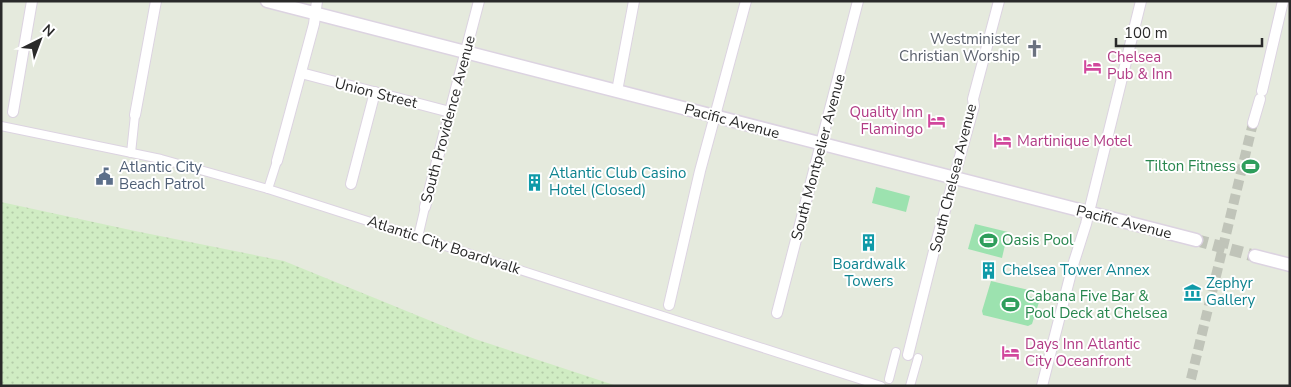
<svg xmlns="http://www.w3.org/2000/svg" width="1291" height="387" font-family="'Nunito Sans',sans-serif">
	<defs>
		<pattern id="sand-dots" width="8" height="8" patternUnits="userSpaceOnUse" patternTransform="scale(1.25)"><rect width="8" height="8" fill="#d0ecc3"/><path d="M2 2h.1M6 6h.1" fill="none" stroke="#b3cba8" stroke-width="1.8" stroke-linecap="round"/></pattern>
	</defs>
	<rect width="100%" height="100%" fill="#e5eadd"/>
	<!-- sand -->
	<polygon fill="url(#sand-dots)" points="1,202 135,231 284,261 475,339 617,386 1,386"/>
	<!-- pitch -->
	<g fill="#9ce2af">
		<polygon points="876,187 910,196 906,212 872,203"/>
		<polygon points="975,224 1008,232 1002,258 968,249"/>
		<polygon points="991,281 1029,290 1028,296 1040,299 1032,324 1028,326 983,315 982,311"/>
	</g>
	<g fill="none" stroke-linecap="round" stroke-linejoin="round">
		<!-- minor-tunnel -->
		<polyline stroke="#c0c4b9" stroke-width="10" stroke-dasharray="10 5" stroke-linecap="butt" points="1191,379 1253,123"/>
		<!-- tertiary-tunnel -->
		<polyline stroke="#c0c4b9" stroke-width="12" stroke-dasharray="12 6" stroke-linecap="butt" points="1196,240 1255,256"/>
		<defs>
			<g id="pedestrian">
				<polyline points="1,126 161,159 268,189 881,386"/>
				<polyline points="131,153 135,115"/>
				<polyline points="268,189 277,161"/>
				<polyline points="418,237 425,207"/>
				<polyline points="889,379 896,352"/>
				<polyline points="910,386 918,358"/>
			</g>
			<g id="minor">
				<polyline points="301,73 450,112"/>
				<polyline points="617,91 634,1"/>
				<polyline points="1262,91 1283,1"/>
				<polyline points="13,112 32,1"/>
				<polyline points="135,115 156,1"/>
				<polyline points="1253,123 1260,99"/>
				<polyline points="277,161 314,24 317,1"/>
				<polyline points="351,184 375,92"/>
				<polyline points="425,207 479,1"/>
				<polyline points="669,305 700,171 746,1"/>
				<polyline points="777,313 858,1"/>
				<polyline points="908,355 936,243 974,106 973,99 999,1"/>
				<polyline points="1042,386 1073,265 1086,224 1141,1"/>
			</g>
			<g id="tertiary">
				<polyline points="267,1 1196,240"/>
				<polyline points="1255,256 1290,265"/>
			</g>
		</defs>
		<!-- pedestrian casing -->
		<use href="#pedestrian" stroke="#dcd3e1" stroke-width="10"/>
		<!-- minor casing -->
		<use href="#minor" stroke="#dcd3e1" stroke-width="12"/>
		<!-- tertiary casing -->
		<use href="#tertiary" stroke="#dcd3e1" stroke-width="15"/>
		<!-- pedestrian -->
		<use href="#pedestrian" stroke="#fff" stroke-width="8"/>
		<!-- minor -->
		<use href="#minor" stroke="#fff" stroke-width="10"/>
		<!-- tertiary -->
		<use href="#tertiary" stroke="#fff" stroke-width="12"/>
	</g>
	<!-- icons -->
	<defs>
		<symbol id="church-bare" viewBox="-9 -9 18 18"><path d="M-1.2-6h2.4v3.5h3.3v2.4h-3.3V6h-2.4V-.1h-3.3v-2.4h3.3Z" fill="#6b7280" stroke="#fff" stroke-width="2.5" paint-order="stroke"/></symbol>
		<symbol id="hotel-bare" viewBox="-9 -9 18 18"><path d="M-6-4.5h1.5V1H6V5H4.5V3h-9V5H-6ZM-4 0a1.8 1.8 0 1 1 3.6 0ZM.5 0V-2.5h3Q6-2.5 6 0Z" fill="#d1479c" stroke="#fff" stroke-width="2.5" paint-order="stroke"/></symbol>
		<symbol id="stadium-bare" viewBox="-9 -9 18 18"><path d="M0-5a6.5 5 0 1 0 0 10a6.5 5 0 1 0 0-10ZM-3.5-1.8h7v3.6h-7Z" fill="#2e9e5b" stroke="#fff" stroke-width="2.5" paint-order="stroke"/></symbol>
		<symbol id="civic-bare" viewBox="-9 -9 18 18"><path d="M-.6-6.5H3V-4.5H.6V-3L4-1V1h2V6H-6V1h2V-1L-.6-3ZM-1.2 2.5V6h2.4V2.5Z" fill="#5c6f8a" stroke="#fff" stroke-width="2.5" paint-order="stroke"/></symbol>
		<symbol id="building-bare" viewBox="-9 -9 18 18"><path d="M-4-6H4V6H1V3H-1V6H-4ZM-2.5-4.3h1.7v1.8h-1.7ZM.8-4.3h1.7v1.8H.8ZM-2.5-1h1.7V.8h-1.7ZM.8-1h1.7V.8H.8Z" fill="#0f9aa8" stroke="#fff" stroke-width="2.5" paint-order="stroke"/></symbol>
		<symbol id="museum-bare" viewBox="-9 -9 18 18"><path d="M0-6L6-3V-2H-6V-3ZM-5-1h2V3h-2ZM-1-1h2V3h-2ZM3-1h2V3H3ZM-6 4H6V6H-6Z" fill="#0f9aa8" stroke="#fff" stroke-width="2.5" paint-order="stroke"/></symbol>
	</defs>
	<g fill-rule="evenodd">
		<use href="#church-bare" x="1022" y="36" width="25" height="25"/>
		<use href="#hotel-bare" x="1080" y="54" width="25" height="25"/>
		<use href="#hotel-bare" x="924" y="108" width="25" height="25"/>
		<use href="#hotel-bare" x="990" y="128" width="25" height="25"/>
		<use href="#stadium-bare" x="1238" y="154" width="25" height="25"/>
		<use href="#civic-bare" x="92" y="164" width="25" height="25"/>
		<use href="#building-bare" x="522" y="170" width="25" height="25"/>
		<use href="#stadium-bare" x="976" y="228" width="25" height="25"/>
		<use href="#building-bare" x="856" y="230" width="25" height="25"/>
		<use href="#building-bare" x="976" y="258" width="25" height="25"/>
		<use href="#museum-bare" x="1180" y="280" width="25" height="25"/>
		<use href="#stadium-bare" x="998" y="292" width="25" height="25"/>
		<use href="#hotel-bare" x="998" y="340" width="25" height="25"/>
	</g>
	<g text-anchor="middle" stroke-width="4" stroke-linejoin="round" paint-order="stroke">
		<!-- worship labels -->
		<g font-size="15" fill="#5b616d" stroke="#fff" text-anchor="end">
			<text x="1020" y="44">Westminister<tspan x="1020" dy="17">Christian Worship</tspan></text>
		</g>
		<!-- hotel labels -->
		<g font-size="15" fill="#b23c85" stroke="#fff" text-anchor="start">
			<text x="1107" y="62">Chelsea<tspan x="1107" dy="17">Pub &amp; Inn</tspan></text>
			<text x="923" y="117" text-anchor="end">Quality Inn<tspan x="923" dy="17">Flamingo</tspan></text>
			<text x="1017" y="146">Martinique Motel</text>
			<text x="1025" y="349">Days Inn Atlantic<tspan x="1025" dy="17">City Oceanfront</tspan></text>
		</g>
		<!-- street labels -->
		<g font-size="15" fill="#2a2a2a" stroke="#fff">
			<text transform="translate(376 93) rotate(14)" y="5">Union Street</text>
			<text transform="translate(448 119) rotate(-75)" y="5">South Providence Avenue</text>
			<text transform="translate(732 121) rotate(15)" y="5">Pacific Avenue</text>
			<text transform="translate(818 157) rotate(-75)" y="5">South Montpelier Avenue</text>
			<text transform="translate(953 178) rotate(-76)" y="5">South Chelsea Avenue</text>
			<text transform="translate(1124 222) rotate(14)" y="5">Pacific Avenue</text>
			<text transform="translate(444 245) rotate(18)" y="5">Atlantic City Boardwalk</text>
		</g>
		<!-- leisure labels -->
		<g font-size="15" fill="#27864d" stroke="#fff" text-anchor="start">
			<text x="1236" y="171" text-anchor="end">Tilton Fitness</text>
			<text x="1002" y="245">Oasis Pool</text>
			<text x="1025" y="301">Cabana Five Bar &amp;<tspan x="1025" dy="17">Pool Deck at Chelsea</tspan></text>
		</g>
		<!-- service labels -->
		<g font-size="15" fill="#4e5e75" stroke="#fff" text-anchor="start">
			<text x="119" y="172">Atlantic City<tspan x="119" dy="17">Beach Patrol</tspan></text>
		</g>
		<!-- culture labels -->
		<g font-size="15" fill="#0d838f" stroke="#fff" text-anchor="start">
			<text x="549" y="178">Atlantic Club Casino<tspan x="549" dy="17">Hotel (Closed)</tspan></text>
			<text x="869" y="269" text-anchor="middle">Boardwalk<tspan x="869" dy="17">Towers</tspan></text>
			<text x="1002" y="275">Chelsea Tower Annex</text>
			<text x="1206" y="288">Zephyr<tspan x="1206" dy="17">Gallery</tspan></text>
		</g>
	</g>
	<!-- border -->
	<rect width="1291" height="387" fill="none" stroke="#2a2a2a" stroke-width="5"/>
	<!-- north arrow -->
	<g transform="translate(40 40) rotate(42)" stroke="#ffffff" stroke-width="4" paint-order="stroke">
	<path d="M0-4L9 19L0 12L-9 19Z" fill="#2a2a2a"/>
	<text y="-8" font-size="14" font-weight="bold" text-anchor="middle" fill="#2a2a2a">N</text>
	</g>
	<!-- scale -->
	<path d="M1116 38v8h146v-8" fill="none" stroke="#2a2a2a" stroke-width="2.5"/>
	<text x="1124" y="38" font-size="15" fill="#2a2a2a" stroke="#ffffff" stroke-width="4" paint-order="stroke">100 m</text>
</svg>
